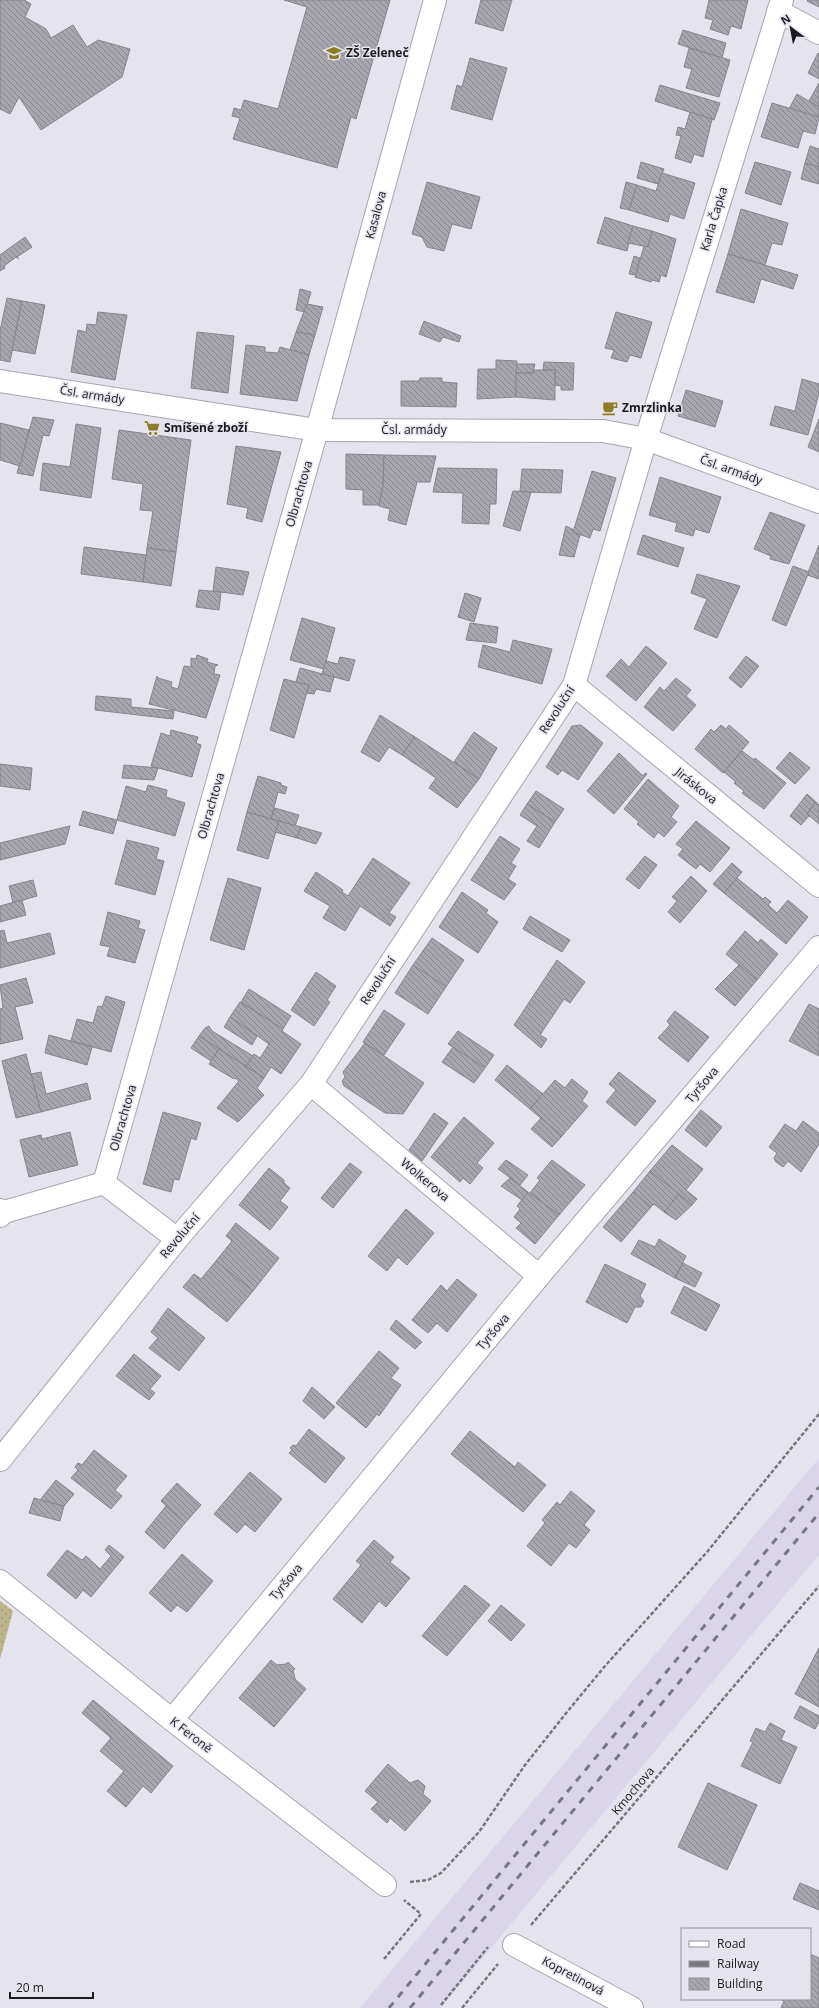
<svg xmlns="http://www.w3.org/2000/svg" width="819" height="2008" font-family="'Open Sans',sans-serif">
	<defs>
		<pattern id="grass-dots" width="8" height="8" patternUnits="userSpaceOnUse"><rect width="8" height="8" fill="#bcb58a"/><path d="M2 2h.1M6 6h.1" fill="none" stroke="#a19b77" stroke-width="1.8" stroke-linecap="round"/></pattern>
		<pattern id="building-back-hatch" width="6" height="6" patternUnits="userSpaceOnUse"><rect width="6" height="6" fill="#a7a5ae"/><path d="M-1 5l2 2M0 0l6 6M5-1l2 2" fill="none" stroke="#87868d"/></pattern>
	</defs>
	<rect width="100%" height="100%" fill="#e5e3ed"/>
	<!-- built -->
	<polygon fill="#dad6e8" points="819,1458 819,1555 775,1607 441,2008 360,2008"/>
	<!-- grass -->
	<polygon fill="url(#grass-dots)" points="0,1601 13,1611 0,1659"/>
	<!-- building -->
	<g fill="url(#building-back-hatch)" stroke="#86848d">
		<polygon points="0,0 24,0 31,4 25,17 46,29 51,38 73,25 87,47 98,40 130,49 122,77 41,130 19,97 10,114 0,109"/>
		<polygon points="284,0 390,0 356,119 351,117 337,168 233,139 240,118 232,116 234,108 241,110 244,100 278,109 307,7"/>
		<polygon points="481,0 512,0 503,31 475,23"/>
		<polygon points="709,0 748,0 741,29 731,26 728,35 710,29 713,20 705,18"/>
		<polygon points="808,0 819,0 819,7 807,1"/>
		<polygon points="683,30 726,43 722,58 678,44"/>
		<polygon points="689,48 730,60 719,97 686,88 692,69 684,67"/>
		<polygon points="818,53 819,54 819,79 808,73"/>
		<polygon points="470,58 507,68 492,120 451,109 457,85 462,87"/>
		<polygon points="819,83 819,107 809,101"/>
		<polygon points="660,85 720,103 714,120 655,101"/>
		<polygon points="797,94 819,107 819,117 789,109"/>
		<polygon points="772,103 819,117 815,134 803,131 798,148 761,137"/>
		<polygon points="690,112 712,119 703,157 694,154 691,163 675,158 681,136 676,135 678,127 685,129"/>
		<polygon points="810,146 819,149 819,167 805,163"/>
		<polygon points="641,162 664,169 658,184 637,178"/>
		<polygon points="755,162 791,172 781,205 745,193"/>
		<polygon points="805,163 819,167 819,184 801,179"/>
		<polygon points="662,173 695,183 684,219 670,214 668,222 629,210 637,185 656,191"/>
		<polygon points="427,182 480,197 471,229 452,224 444,251 427,247 422,237 412,234"/>
		<polygon points="626,182 637,185 629,210 620,208"/>
		<polygon points="741,209 788,223 782,245 772,243 765,265 728,254"/>
		<polygon points="605,217 633,226 627,251 597,243"/>
		<polygon points="633,226 652,231 648,247 628,243"/>
		<polygon points="652,231 676,239 666,277 661,275 659,282 652,280 651,282 635,277 644,246 648,247"/>
		<polygon points="25,237 32,247 17,257 19,259 16,257 4,266 5,268 0,271 0,255"/>
		<polygon points="728,254 798,275 793,289 761,279 754,303 716,292"/>
		<polygon points="634,256 640,258 636,275 629,274"/>
		<polygon points="300,289 311,292 305,312 296,310"/>
		<polygon points="7,298 22,301 10,362 0,360 0,331"/>
		<polygon points="22,301 45,305 35,354 12,350"/>
		<polygon points="307,304 323,307 315,335 296,332"/>
		<polygon points="98,312 127,315 115,380 71,372 78,330 86,332 87,324 96,325"/>
		<polygon points="616,312 652,322 641,358 630,355 627,362 611,358 614,350 605,348"/>
		<polygon points="424,321 461,336 459,342 443,337 440,342 419,334"/>
		<polygon points="197,332 234,336 228,393 191,388"/>
		<polygon points="296,332 315,335 309,355 290,350"/>
		<polygon points="246,345 265,347 265,352 278,353 280,347 309,355 297,401 240,394"/>
		<polygon points="496,360 517,361 516,397 477,399 478,369 496,369"/>
		<polygon points="544,362 574,363 573,390 561,390 561,386 555,385 555,370 543,370"/>
		<polygon points="517,364 535,364 533,373 516,373"/>
		<polygon points="533,370 555,370 555,400 516,397 516,373 533,373"/>
		<polygon points="420,378 442,378 442,382 457,383 456,407 401,406 401,381 419,381"/>
		<polygon points="802,379 819,384 819,393 808,435 770,425 775,406 795,411"/>
		<polygon points="686,390 723,401 715,427 678,416"/>
		<polygon points="33,417 54,420 49,436 43,435 33,476 17,473"/>
		<polygon points="819,419 819,452 808,447"/>
		<polygon points="0,423 29,430 20,466 0,460"/>
		<polygon points="76,424 101,428 91,498 40,490 43,463 70,467"/>
		<polygon points="119,430 191,440 176,552 147,548 153,511 140,510 143,484 112,479"/>
		<polygon points="236,446 281,452 262,522 246,518 248,508 227,504"/>
		<polygon points="346,454 384,455 383,486 379,505 363,505 363,490 346,489"/>
		<polygon points="384,455 436,456 430,482 417,482 406,525 388,520 390,509 379,506 383,486"/>
		<polygon points="438,468 497,469 496,504 490,504 489,524 462,523 463,493 433,492"/>
		<polygon points="522,469 563,470 561,493 520,492"/>
		<polygon points="592,471 616,478 600,531 593,529 590,538 573,532"/>
		<polygon points="660,477 721,497 709,533 695,529 693,536 675,531 677,523 649,515"/>
		<polygon points="513,491 531,492 520,531 503,526"/>
		<polygon points="770,512 805,525 789,564 770,559 771,556 754,549"/>
		<polygon points="566,526 574,530 573,532 580,535 574,557 559,555"/>
		<polygon points="643,535 684,548 678,567 637,554"/>
		<polygon points="819,545 819,579 807,575"/>
		<polygon points="84,547 146,555 143,582 81,574"/>
		<polygon points="147,548 176,552 171,586 143,582"/>
		<polygon points="793,566 809,572 786,626 772,620"/>
		<polygon points="216,567 249,572 243,595 213,591"/>
		<polygon points="697,574 740,586 717,638 694,629 707,599 691,593"/>
		<polygon points="199,590 221,592 219,610 196,607"/>
		<polygon points="465,593 481,598 474,622 458,617"/>
		<polygon points="302,618 335,628 324,669 290,660"/>
		<polygon points="470,623 498,627 496,643 466,640"/>
		<polygon points="513,640 552,649 542,684 478,667 483,645 510,652"/>
		<polygon points="646,646 667,663 636,701 606,676 621,659 629,667"/>
		<polygon points="197,655 208,659 207,662 218,665 215,666 214,674 220,675 206,718 149,704 157,676 158,678 172,682 171,687 178,689 184,666 191,667 191,658 196,659"/>
		<polygon points="746,656 759,666 741,688 729,678"/>
		<polygon points="340,657 355,660 349,681 322,674 326,661 338,664"/>
		<polygon points="300,668 334,677 330,692 316,689 314,694 307,693 309,685 296,682"/>
		<polygon points="676,678 691,690 686,696 696,705 673,731 644,707 660,687 664,691"/>
		<polygon points="284,679 309,685 294,738 270,730"/>
		<polygon points="96,696 131,699 131,707 174,711 173,719 95,710"/>
		<polygon points="380,715 415,737 402,755 389,747 379,762 361,752"/>
		<polygon points="581,725 603,743 578,780 562,770 558,775 546,767 572,726"/>
		<polygon points="721,725 726,729 729,725 749,742 723,773 695,749 711,729 714,732"/>
		<polygon points="171,730 198,737 196,743 201,745 192,777 151,766 161,733 170,736"/>
		<polygon points="474,732 497,748 479,779 454,762"/>
		<polygon points="415,737 479,779 457,808 429,788 436,778 402,755"/>
		<polygon points="742,751 754,760 755,758 786,783 764,809 742,793 744,791 734,783 736,782 724,772"/>
		<polygon points="790,752 810,768 795,784 776,768"/>
		<polygon points="619,753 643,776 645,773 647,774 614,814 587,791"/>
		<polygon points="0,764 32,768 30,790 0,786"/>
		<polygon points="124,765 158,768 154,780 122,778"/>
		<polygon points="258,776 281,783 281,785 287,787 285,794 278,792 271,819 247,812"/>
		<polygon points="648,779 679,806 671,817 677,822 664,837 658,832 654,838 637,824 639,822 624,809"/>
		<polygon points="148,785 167,790 166,797 185,803 175,836 117,820 126,786 146,792"/>
		<polygon points="536,791 564,809 555,822 527,804"/>
		<polygon points="807,794 816,802 807,814 809,816 801,825 790,816"/>
		<polygon points="816,802 819,805 819,824 807,814"/>
		<polygon points="527,804 555,822 539,848 527,841 537,826 520,815"/>
		<polygon points="275,808 299,815 295,826 271,819"/>
		<polygon points="83,811 117,820 113,834 79,825"/>
		<polygon points="247,812 279,821 268,859 237,850"/>
		<polygon points="279,821 301,827 297,838 275,832"/>
		<polygon points="696,821 730,848 710,872 700,864 696,869 678,855 683,849 676,844"/>
		<polygon points="70,826 65,844 0,860 0,843"/>
		<polygon points="301,827 322,833 316,844 297,838"/>
		<polygon points="500,836 520,849 511,863 516,866 508,879 516,884 504,900 471,880"/>
		<polygon points="127,840 159,848 156,859 164,861 155,895 115,884"/>
		<polygon points="645,856 657,865 639,889 626,879"/>
		<polygon points="373,858 410,883 389,913 396,917 390,926 360,906 345,931 323,918 330,906 304,891 316,872 343,890 342,892 348,896"/>
		<polygon points="732,863 742,872 724,893 713,884"/>
		<polygon points="691,876 707,891 680,923 668,912 677,901 672,897"/>
		<polygon points="228,878 261,888 244,950 210,940"/>
		<polygon points="737,878 763,899 765,897 771,902 768,905 777,913 788,900 808,917 786,944 724,893"/>
		<polygon points="33,880 37,896 13,903 9,886"/>
		<polygon points="462,892 488,910 486,913 498,922 478,953 439,927"/>
		<polygon points="22,900 26,915 0,922 0,906"/>
		<polygon points="108,912 140,921 138,928 145,930 135,963 107,956 110,947 100,945"/>
		<polygon points="530,916 570,940 562,952 523,929"/>
		<polygon points="4,930 7,943 50,933 55,954 0,968 0,931"/>
		<polygon points="745,931 758,943 761,939 778,954 757,980 726,954"/>
		<polygon points="432,938 464,960 446,987 413,965"/>
		<polygon points="557,960 585,982 570,1003 564,999 540,1035 547,1039 541,1048 514,1025"/>
		<polygon points="413,965 446,987 428,1014 395,993"/>
		<polygon points="739,965 757,980 735,1006 715,989"/>
		<polygon points="316,972 336,986 327,1000 330,1002 314,1026 291,1010"/>
		<polygon points="26,978 33,1003 15,1007 23,1039 0,1044 0,1009 3,1008 0,985"/>
		<polygon points="249,989 291,1016 283,1029 241,1002"/>
		<polygon points="106,996 125,1002 111,1052 71,1041 77,1019 93,1023 98,1006 102,1007"/>
		<polygon points="240,1002 283,1029 282,1031 301,1044 281,1074 271,1067 264,1078 246,1066 254,1054 260,1058 269,1044 230,1017"/>
		<polygon points="809,1004 819,1009 819,1056 789,1041"/>
		<polygon points="384,1010 405,1024 384,1055 363,1042"/>
		<polygon points="675,1011 709,1037 688,1062 658,1038 670,1025 667,1021"/>
		<polygon points="230,1017 257,1036 252,1045 224,1027"/>
		<polygon points="209,1026 212,1031 253,1056 246,1066 199,1036 205,1028"/>
		<polygon points="458,1031 494,1055 485,1068 448,1044"/>
		<polygon points="49,1035 92,1047 87,1065 45,1053"/>
		<polygon points="199,1036 219,1049 211,1061 191,1048"/>
		<polygon points="365,1043 424,1083 403,1114 385,1113 344,1086 342,1081 345,1077 343,1072"/>
		<polygon points="453,1047 485,1068 474,1083 442,1062"/>
		<polygon points="219,1049 264,1078 257,1088 264,1095 238,1122 217,1108 239,1081 235,1078 234,1079 209,1064"/>
		<polygon points="26,1054 41,1112 16,1118 2,1061"/>
		<polygon points="507,1065 543,1094 530,1109 495,1080"/>
		<polygon points="41,1072 46,1094 87,1083 91,1099 41,1112 31,1074"/>
		<polygon points="619,1072 656,1101 635,1126 606,1102 616,1090 609,1084"/>
		<polygon points="572,1079 588,1092 582,1101 588,1106 562,1136 530,1109 555,1080 565,1088"/>
		<polygon points="701,1110 722,1127 706,1147 685,1130"/>
		<polygon points="163,1112 201,1123 196,1140 191,1138 179,1180 174,1179 171,1192 143,1184"/>
		<polygon points="434,1113 448,1123 422,1161 409,1150"/>
		<polygon points="464,1117 494,1143 477,1163 483,1168 470,1184 463,1178 460,1182 431,1157"/>
		<polygon points="541,1118 562,1136 552,1147 531,1129"/>
		<polygon points="803,1121 819,1133 819,1144 801,1172 788,1161 783,1167 776,1162 774,1158 777,1153 769,1147 785,1124 796,1131"/>
		<polygon points="70,1132 78,1165 29,1177 20,1140 41,1135 42,1139"/>
		<polygon points="672,1145 703,1169 686,1190 697,1199 692,1205 650,1171"/>
		<polygon points="506,1160 528,1175 520,1185 498,1169"/>
		<polygon points="552,1160 585,1185 559,1215 530,1193 540,1180 537,1178"/>
		<polygon points="350,1163 362,1172 333,1208 321,1198"/>
		<polygon points="269,1168 284,1180 284,1183 290,1188 280,1201 288,1207 270,1230 239,1205"/>
		<polygon points="650,1171 679,1194 664,1212 654,1204 651,1207 633,1192"/>
		<polygon points="510,1178 528,1192 522,1200 501,1186"/>
		<polygon points="528,1192 559,1215 535,1244 516,1228 521,1223 514,1217 520,1209 517,1206"/>
		<polygon points="633,1192 651,1207 621,1242 603,1227"/>
		<polygon points="679,1194 692,1205 676,1220 664,1212"/>
		<polygon points="406,1209 434,1233 407,1265 398,1257 387,1271 368,1256"/>
		<polygon points="236,1223 279,1258 253,1291 216,1261 232,1241 226,1236"/>
		<polygon points="659,1239 686,1256 675,1278 631,1254 639,1240 655,1247"/>
		<polygon points="216,1261 253,1291 227,1322 183,1287 194,1274 201,1279"/>
		<polygon points="683,1263 702,1273 695,1287 675,1278"/>
		<polygon points="605,1264 646,1284 640,1296 644,1301 641,1307 635,1307 627,1323 586,1302"/>
		<polygon points="457,1279 477,1295 447,1332 437,1323 428,1333 412,1320 441,1285 447,1291"/>
		<polygon points="684,1286 720,1305 706,1331 671,1313"/>
		<polygon points="168,1308 205,1338 179,1371 149,1348 158,1338 151,1332"/>
		<polygon points="396,1320 422,1342 415,1349 390,1329"/>
		<polygon points="379,1351 399,1368 391,1378 401,1385 379,1416 377,1414 366,1428 336,1403"/>
		<polygon points="134,1354 161,1376 150,1389 155,1393 149,1400 116,1376"/>
		<polygon points="312,1387 335,1407 324,1419 303,1401"/>
		<polygon points="309,1429 345,1458 325,1483 289,1453 292,1450 290,1448 293,1445 296,1446"/>
		<polygon points="470,1431 515,1467 518,1462 546,1485 523,1512 451,1454"/>
		<polygon points="94,1450 127,1476 115,1490 122,1496 111,1509 71,1478 78,1470 75,1467 78,1463 82,1465"/>
		<polygon points="250,1472 282,1499 255,1532 245,1524 237,1533 214,1514"/>
		<polygon points="56,1480 74,1494 64,1506 40,1500"/>
		<polygon points="177,1483 201,1505 185,1523 161,1501"/>
		<polygon points="571,1491 595,1511 584,1525 590,1530 576,1548 569,1543 551,1566 527,1546 545,1523 542,1520 557,1502 560,1505"/>
		<polygon points="34,1498 64,1506 60,1521 29,1513"/>
		<polygon points="166,1506 185,1523 164,1549 145,1532"/>
		<polygon points="374,1540 394,1557 390,1562 410,1578 386,1607 379,1601 362,1623 333,1599 361,1565 356,1561"/>
		<polygon points="109,1545 124,1557 91,1597 83,1590 76,1599 47,1575 67,1550 82,1560 86,1556 100,1569 111,1556 105,1550"/>
		<polygon points="182,1554 213,1581 187,1612 177,1605 171,1612 149,1593"/>
		<polygon points="465,1585 490,1605 447,1656 422,1636"/>
		<polygon points="501,1605 525,1625 511,1641 488,1621"/>
		<polygon points="819,1648 819,1707 795,1694"/>
		<polygon points="271,1660 277,1665 286,1664 288,1662 295,1669 293,1670 295,1679 306,1689 274,1727 239,1698"/>
		<polygon points="93,1700 173,1766 151,1793 143,1786 126,1807 107,1791 124,1771 100,1751 111,1738 82,1713"/>
		<polygon points="800,1706 819,1716 819,1722 815,1729 794,1718"/>
		<polygon points="770,1723 785,1731 781,1740 797,1747 780,1784 741,1766 753,1742 750,1741 756,1728 765,1732"/>
		<polygon points="388,1764 410,1783 418,1780 425,1786 423,1794 431,1801 405,1831 390,1818 387,1823 371,1809 378,1802 365,1791"/>
		<polygon points="708,1783 757,1805 727,1870 678,1847"/>
		<polygon points="800,1883 819,1891 819,1910 793,1899"/>
		<polygon points="810,1954 819,1958 819,2008 781,2008 784,2001 780,1999 810,1999"/>
	</g>
	<g fill="none" stroke-linecap="round" stroke-linejoin="round">
		<defs>
			<g id="minor">
				<polyline points="778,11 819,33"/>
				<polyline points="574,685 819,886"/>
				<polyline points="311,1084 539,1276"/>
				<polyline points="104,1183 317,430 435,0"/>
				<polyline points="1,1213 104,1183 177,1239"/>
				<polyline points="0,1460 177,1239 311,1084 574,685 646,439 782,0"/>
				<polyline points="0,1581 172,1720 385,1885"/>
				<polyline points="172,1720 539,1276 819,947"/>
				<polyline points="514,1945 632,2008"/>
			</g>
			<g id="tertiary">
				<polyline points="0,381 317,430 603,431 646,439 819,502"/>
				<polyline points="0,1210 0,1216"/>
			</g>
		</defs>
		<!-- minor casing -->
		<use href="#minor" stroke="#a7a5ae" stroke-width="24"/>
		<!-- tertiary casing -->
		<use href="#tertiary" stroke="#a7a5ae" stroke-width="24"/>
		<!-- path -->
		<g stroke="#77767c" stroke-width="2.5" stroke-dasharray="4 2" stroke-linecap="butt">
			<polyline points="410,1882 428,1880 441,1873 479,1832 525,1765 567,1712 605,1666 707,1552 819,1414"/>
			<polyline points="531,1925 819,1586"/>
			<polyline points="384,1959 421,1914 404,1900"/>
			<polyline points="441,2005 488,1947"/>
			<polyline points="462,2008 498,1964"/>
		</g>
		<!-- minor -->
		<use href="#minor" stroke="#fff" stroke-width="22"/>
		<!-- tertiary -->
		<use href="#tertiary" stroke="#fff" stroke-width="22"/>
		<!-- rail -->
		<g stroke="#79777e" stroke-width="3" stroke-dasharray="7 7" stroke-linecap="butt">
			<polyline points="389,2008 819,1487"/>
			<polyline points="410,2008 819,1513"/>
		</g>
	</g>
	<!-- icons -->
	<defs>
		<symbol id="school-bare" viewBox="-9 -9 18 18"><path d="M0-5L7-2L0 1L-7-2ZM-4 1L0 2.5L4 1V4Q0 6-4 4Z" fill="#8b7d23" stroke="#e5e3ed" stroke-width="2.5" paint-order="stroke"/></symbol>
		<symbol id="cafe-bare" viewBox="-9 -9 18 18"><path d="M-5.5-4.5H6V0H3Q3 3.5 0 3.5H-2.5Q-5.5 3.5-5.5 0ZM3-3.2v2h1.7v-2ZM-6 4.5H4V6H-6Z" fill="#8b7d23" stroke="#e5e3ed" stroke-width="2.5" paint-order="stroke"/></symbol>
		<symbol id="supermarket-bare" viewBox="-9 -9 18 18"><path d="M-6-5.5h2.5l.6 2H6L4.5 2H-2.5L-4.4-4H-6ZM-1.5 3.2a1.3 1.3 0 1 0 .1 0ZM3 3.2a1.3 1.3 0 1 0 .1 0Z" fill="#8b7d23" stroke="#e5e3ed" stroke-width="2.5" paint-order="stroke"/></symbol>
	</defs>
	<g fill-rule="evenodd">
		<use href="#school-bare" x="323" y="42" width="22" height="22"/>
		<use href="#cafe-bare" x="599" y="397" width="22" height="22"/>
		<use href="#supermarket-bare" x="141" y="417" width="22" height="22"/>
	</g>
	<g text-anchor="middle" stroke-width="3" stroke-linejoin="round" paint-order="stroke">
		<!-- poi labels -->
		<g font-size="12" font-weight="bold" fill="#1b1a1e" stroke="#e5e3ed" text-anchor="start">
			<text x="346" y="57">ZŠ Zeleneč</text>
			<text x="622" y="412">Zmrzlinka</text>
			<text x="164" y="432">Smíšené zboží</text>
		</g>
		<!-- street labels -->
		<g font-size="12" fill="#1b1a1e" stroke="#e5e3ed">
			<text transform="translate(376 215) rotate(-75)" y="4">Kasalova</text>
			<text transform="translate(714 219) rotate(-73)" y="4">Karla Čapka</text>
			<text transform="translate(92 395) rotate(9)" y="4">Čsl. armády</text>
			<text x="414" y="434">Čsl. armády</text>
			<text transform="translate(731 470) rotate(20)" y="4">Čsl. armády</text>
			<text transform="translate(299 494) rotate(-74)" y="4">Olbrachtova</text>
			<text transform="translate(557 710) rotate(-57)" y="4">Revoluční</text>
			<text transform="translate(696 786) rotate(39)" y="4">Jiráskova</text>
			<text transform="translate(211 806) rotate(-74)" y="4">Olbrachtova</text>
			<text transform="translate(378 981) rotate(-57)" y="4">Revoluční</text>
			<text transform="translate(702 1085) rotate(-50)" y="4">Tyršova</text>
			<text transform="translate(123 1118) rotate(-74)" y="4">Olbrachtova</text>
			<text transform="translate(425 1180) rotate(40)" y="4">Wolkerova</text>
			<text transform="translate(180 1236) rotate(-50)" y="4">Revoluční</text>
			<text transform="translate(493 1332) rotate(-50)" y="4">Tyršova</text>
			<text transform="translate(286 1582) rotate(-50)" y="4">Tyršova</text>
			<text transform="translate(191 1735) rotate(38)" y="4">K Feroně</text>
			<text transform="translate(633 1791) rotate(-50)" y="4">Kmochova</text>
			<text transform="translate(573 1976) rotate(28)" y="4">Kopretinová</text>
		</g>
	</g>
	<!-- legend -->
	<rect x="681" y="1928" width="130" height="72" fill="#e5e3ed" stroke="#94939a"/>
	<rect x="689" y="1941" width="20" height="6" fill="#ffffff" stroke="#94939a"/>
	<text x="717" y="1948" font-size="12" fill="#1b1a1e">Road</text>
	<rect x="689" y="1961" width="20" height="6" fill="#79777e" stroke="#94939a"/>
	<text x="717" y="1968" font-size="12" fill="#1b1a1e">Railway</text>
	<rect x="689" y="1978" width="20" height="12" fill="url(#building-back-hatch)" stroke="#94939a"/>
	<text x="717" y="1988" font-size="12" fill="#1b1a1e">Building</text>
	<!-- north arrow -->
	<g transform="translate(791 28) rotate(328)" stroke="#e5e3ed" stroke-width="3" paint-order="stroke">
	<path d="M0-3L7 15L0 10L-7 15Z" fill="#1b1a1e"/>
	<text y="-6" font-size="11" font-weight="bold" text-anchor="middle" fill="#1b1a1e">N</text>
	</g>
	<!-- scale -->
	<path d="M10 1992v6h83v-6" fill="none" stroke="#1b1a1e" stroke-width="2"/>
	<text x="16" y="1992" font-size="12" fill="#1b1a1e" stroke="#e5e3ed" stroke-width="3" paint-order="stroke">20 m</text>
</svg>
